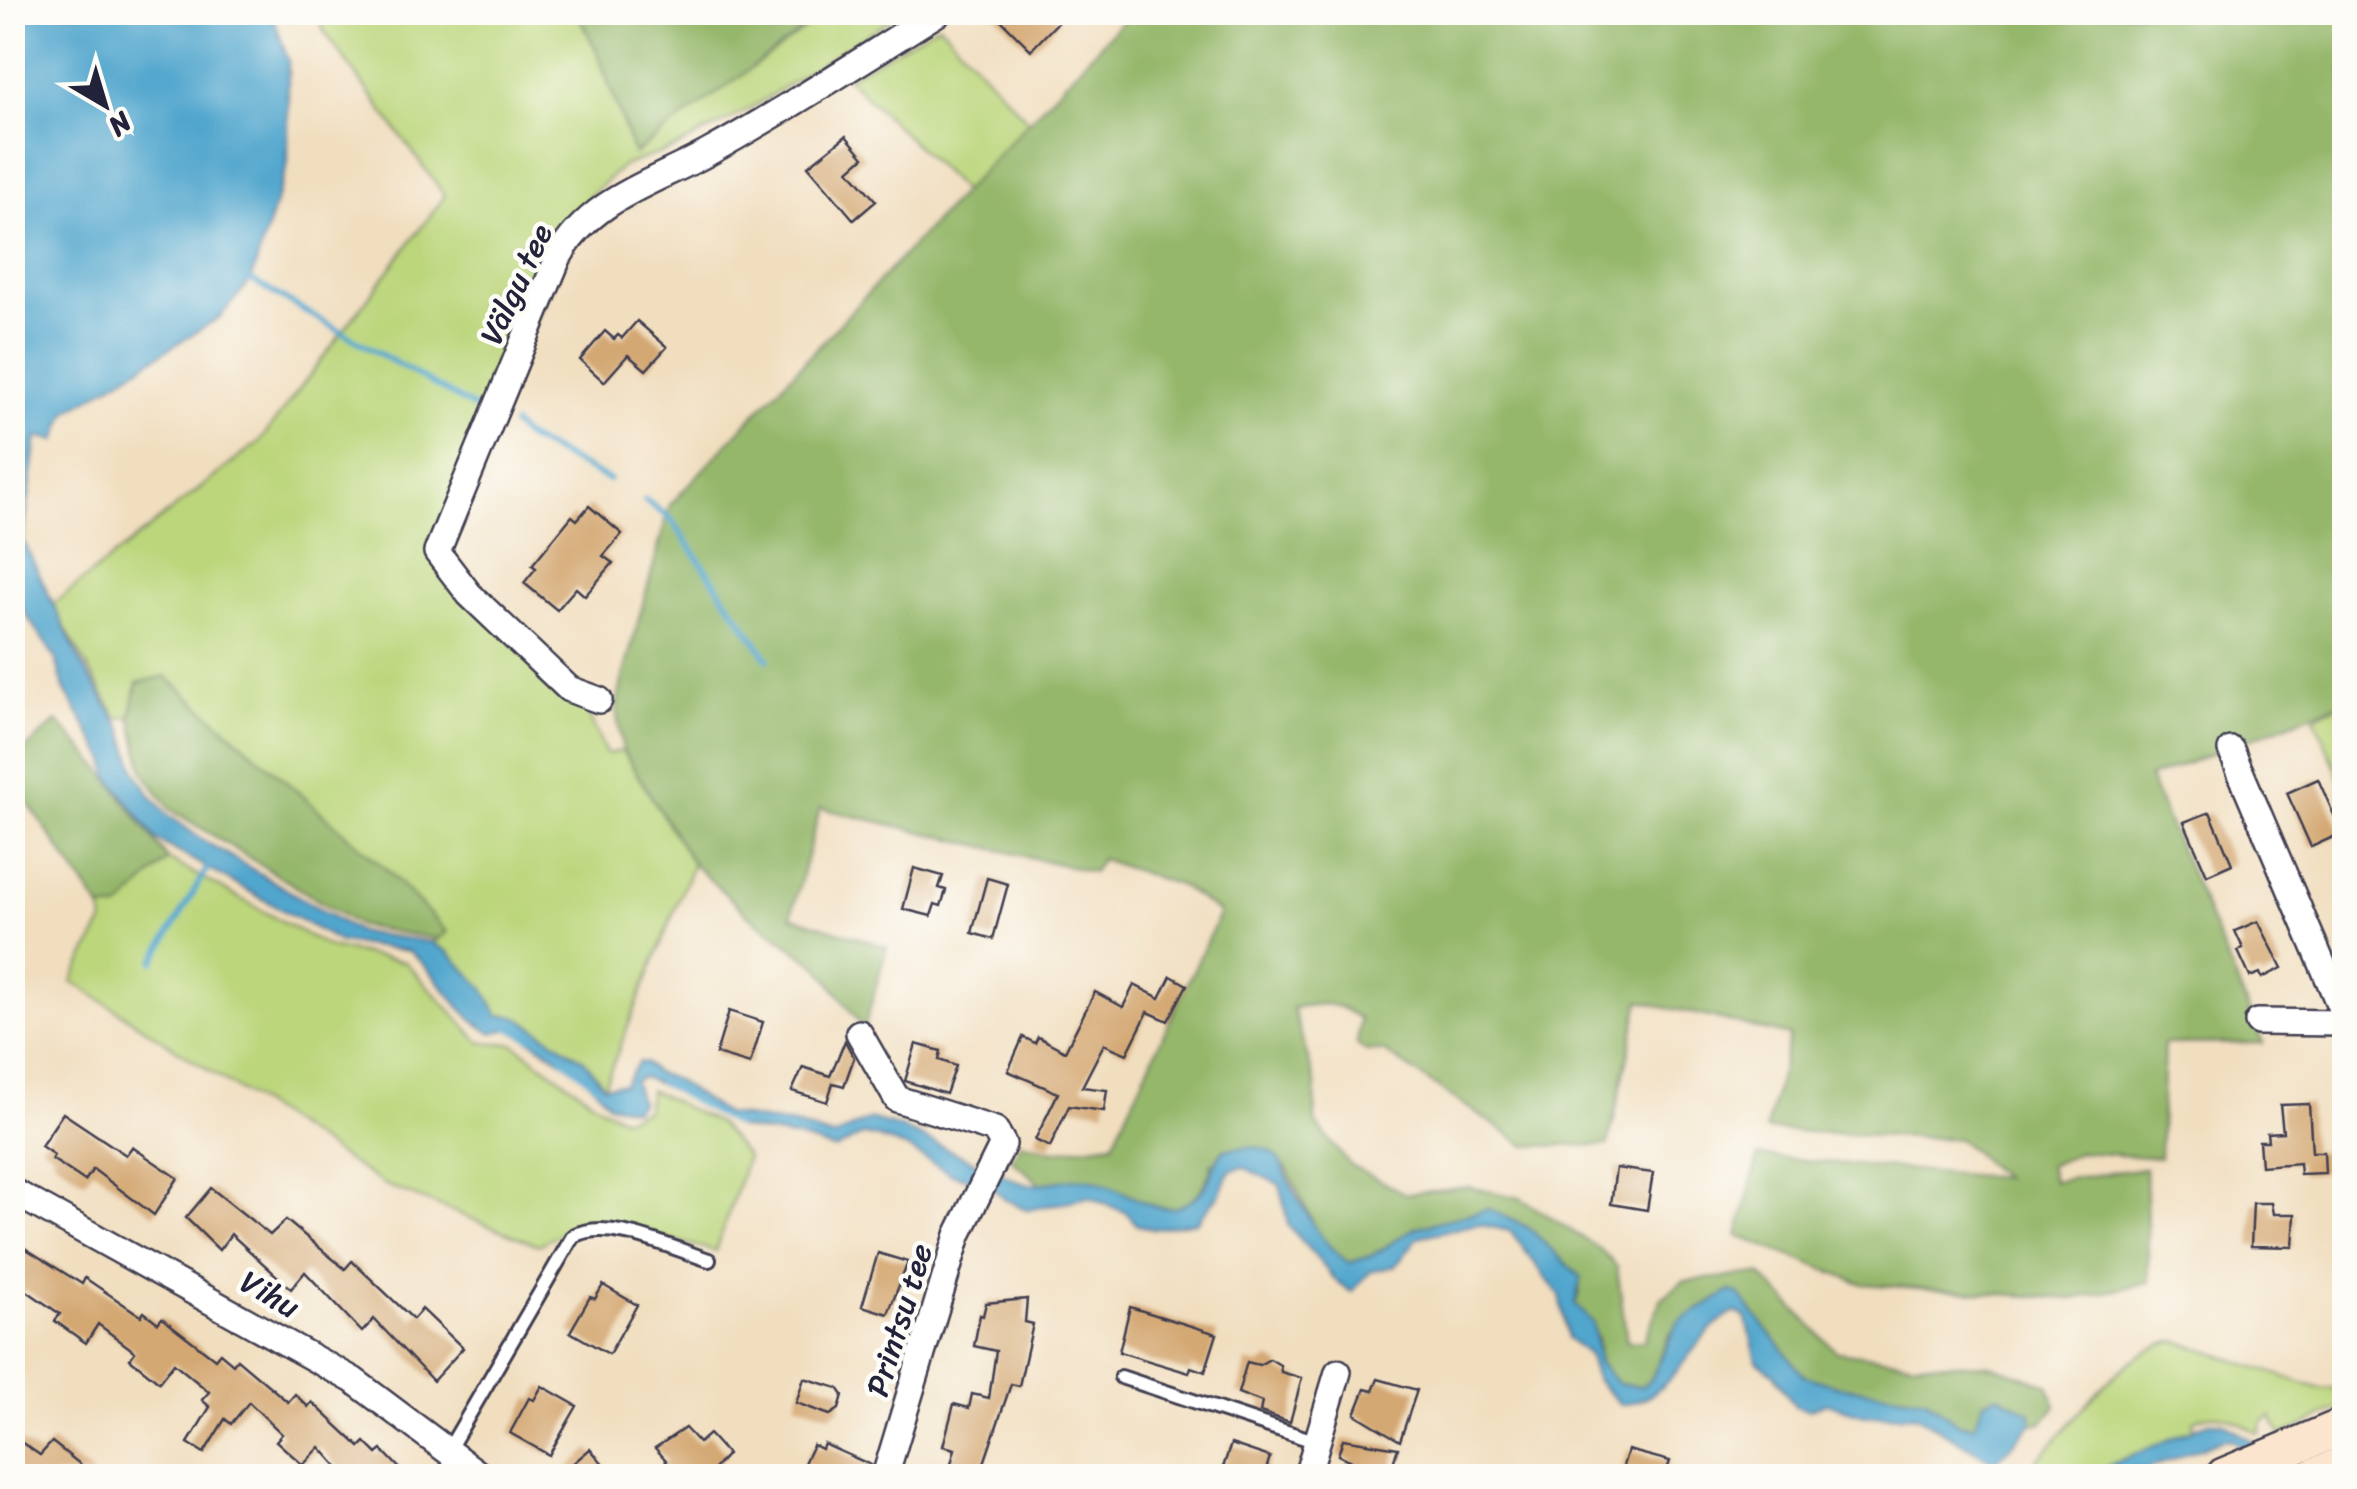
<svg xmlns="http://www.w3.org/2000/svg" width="2357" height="1489" font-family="Sriracha,sans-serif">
	<rect width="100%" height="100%" fill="#fdfcf7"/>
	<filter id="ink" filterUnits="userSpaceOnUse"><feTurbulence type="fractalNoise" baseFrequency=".01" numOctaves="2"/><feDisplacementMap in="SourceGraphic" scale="20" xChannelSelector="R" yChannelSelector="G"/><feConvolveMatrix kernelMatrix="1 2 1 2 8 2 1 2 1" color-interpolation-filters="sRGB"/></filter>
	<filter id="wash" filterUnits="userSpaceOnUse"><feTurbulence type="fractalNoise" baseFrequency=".0048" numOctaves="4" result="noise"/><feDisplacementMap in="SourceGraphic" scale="40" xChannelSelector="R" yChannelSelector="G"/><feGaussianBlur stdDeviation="2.25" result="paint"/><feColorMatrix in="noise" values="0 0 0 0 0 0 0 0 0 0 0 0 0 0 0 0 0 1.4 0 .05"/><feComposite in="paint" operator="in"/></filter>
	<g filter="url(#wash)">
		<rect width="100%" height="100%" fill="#f1debf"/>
		<!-- green -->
		<g fill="#bcd67b" stroke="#6f7c5b" stroke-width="2.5">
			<polygon points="316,13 577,13 597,51 634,153 826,13 901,13 748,110 675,148 622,166 588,198 588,208 434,538 585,707 606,754 623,751 693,864 604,1086 585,1061 518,1017 498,1015 482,987 431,942 438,939 137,683 131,717 117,718 52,605 261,440 445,196 324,31"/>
			<polygon points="939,24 1029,122 964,192 847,78"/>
			<polygon points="2344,702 2344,787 2314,717"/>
			<polygon points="168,859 329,947 405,962 480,1042 514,1044 604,1109 624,1118 646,1110 650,1090 719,1124 747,1157 716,1251 587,1220 538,1245 383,1184 72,981 104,921 101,909 119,908"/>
			<path d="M2177 1341 2318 1388 2344 1389V1406L2281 1436 2272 1416 2263 1422 2259 1434C2237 1422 2218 1406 2193 1421L2194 1431 2085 1476H2020C2069 1436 2113 1351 2177 1341Z"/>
		</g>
		<!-- forest -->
		<g fill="#95b76b" stroke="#5c6c53" stroke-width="2.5">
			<polygon points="577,13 826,13 634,154 597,51"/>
			<path d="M1130 13H2344V702L2149 778 2263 1043 2164 1044 2160 1158 2079 1152 2049 1166 2053 1181 2145 1168 2149 1283 2073 1299 1863 1284 1738 1236 1758 1156 2003 1178 1959 1139 1766 1130 1790 1036 1640 1001 1608 1145 1526 1146 1383 1051H1367L1357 1045 1360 1019C1334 1000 1322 1003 1293 1008L1316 1086 1315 1122 1350 1165 1406 1194 1469 1187 1520 1198 1601 1250 1617 1267 1627 1342 1644 1341 1661 1299 1684 1281 1760 1274 1837 1352 1910 1362 1991 1365 2048 1385 2056 1406 2042 1423 2032 1424 2030 1413 1975 1426 1957 1423 1926 1399 1836 1386 1804 1376 1731 1291 1670 1333 1651 1380 1642 1386 1618 1384 1599 1363 1597 1337 1575 1304 1580 1291 1529 1228 1489 1209 1415 1228 1371 1256 1349 1263 1323 1243 1286 1167 1212 1163C1206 1193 1189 1209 1157 1211L1087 1179 1043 1186 1012 1160 1021 1142 1053 1151 1113 1143 1220 913 1181 886 1101 859 1093 872 820 808 791 916 887 947 864 1029 819 967 749 916 693 864 623 751 616 709 622 681 670 505Z"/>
			<polygon points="166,676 388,871 447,932 438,939 360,926 170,809 144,773 131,717 137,683"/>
			<polygon points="57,721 102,770 168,859 119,909 101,909 13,781 13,760"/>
		</g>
		<!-- water -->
		<g fill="#51a6cd" stroke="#3a6484" stroke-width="2.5">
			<path d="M12 13H272L288 60V163L251 280 219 318 67 412 56 440 37 437 23 540 82 665 123 730 136 772 150 794 167 814 201 839 359 932 431 942 447 951 483 987 498 1015 518 1017 585 1061 604 1086 624 1084 639 1062 646 1063 655 1073 674 1079 725 1114 795 1125 833 1137 870 1119 901 1128 1024 1184C1047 1187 1072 1175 1093 1180 1133 1190 1168 1232 1203 1189 1213 1177 1212 1162 1224 1150 1287 1138 1276 1163 1301 1204 1315 1228 1326 1247 1349 1263L1371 1256 1415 1228 1489 1209 1529 1228 1581 1278 1575 1304 1593 1323 1599 1363 1618 1384 1642 1386 1651 1380 1678 1322 1731 1291 1738 1293 1804 1376 1836 1386 1926 1399 1957 1423 1974 1426 1984 1401 1998 1395 2031 1413 2032 1424 1995 1462 1915 1415 1868 1416 1826 1403 1808 1410 1795 1406 1774 1374 1757 1361 1746 1317 1735 1312C1688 1336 1677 1399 1621 1405L1596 1380 1588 1354 1568 1338 1560 1296 1510 1231 1477 1224 1418 1237 1396 1266 1370 1272 1352 1292 1338 1283 1288 1225 1280 1185 1243 1167 1230 1170 1219 1195 1196 1222 1153 1229 1137 1225 1127 1213 1089 1197 1028 1210 1004 1199 989 1184 951 1174 905 1147 875 1137 862 1135 835 1150 799 1138 739 1128 686 1095 642 1077 634 1081 640 1103 634 1109 609 1104 585 1076 520 1033 510 1029 492 1033C456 1014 440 975 409 951L340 942 157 840 109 776 106 760 64 689 56 659 13 595Z"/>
			<polygon points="2209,1422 2222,1422 2257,1444 2244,1449 2231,1439 2222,1440 2130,1476 2085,1476"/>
		</g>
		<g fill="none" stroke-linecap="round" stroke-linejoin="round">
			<!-- stream -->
			<g stroke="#51a6cd" stroke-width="6">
				<polyline points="251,280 478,410"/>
				<polyline points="513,425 525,437 609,480"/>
				<polyline points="645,500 671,519 768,659"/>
				<polyline points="154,961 208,867"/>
				<polyline points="502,1025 531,1038"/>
				<polyline points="562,1058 603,1091"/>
				<polyline points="660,1082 736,1125"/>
				<polyline points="2276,1466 2289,1476"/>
			</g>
		</g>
		<g id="blocks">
			<!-- building -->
			<g fill="#d4a873">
				<polygon points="993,12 1050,12 1059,21 1031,50"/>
				<polygon points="846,136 864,157 849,170 876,201 854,220 808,166"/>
				<polygon points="637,321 667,347 646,370 628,355 604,382 580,360 605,331 614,339 618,335 622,338"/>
				<polygon points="589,506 622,534 603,556 613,563 585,596 576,588 557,610 524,583 536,568 532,565 572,516 577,520"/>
				<polygon points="2318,779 2342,833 2311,847 2287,793"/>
				<polygon points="2210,812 2232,864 2207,875 2184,822"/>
				<polygon points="914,868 943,876 939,888 946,890 941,906 935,904 931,916 903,909"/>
				<polygon points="987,878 1008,884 993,939 972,933"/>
				<polygon points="2258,921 2282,968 2262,978 2260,973 2250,977 2238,951 2243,948 2235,931"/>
				<polygon points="1171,976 1187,985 1168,1021 1148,1012 1127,1054 1104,1044 1082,1087 1107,1090 1104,1111 1069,1106 1050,1147 1035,1140 1058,1093 1008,1071 1023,1037 1035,1043 1038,1037 1065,1051 1095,992 1123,1007 1134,985 1160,998"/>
				<polygon points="729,1011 763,1022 750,1064 716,1054"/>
				<polygon points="845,1041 854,1058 844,1086 833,1083 827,1102 792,1091 803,1067 830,1076"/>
				<polygon points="916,1044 941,1051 939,1060 956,1066 946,1094 905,1081"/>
				<polygon points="2309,1104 2312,1152 2324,1152 2325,1173 2300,1174 2299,1163 2261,1166 2259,1141 2268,1141 2267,1133 2283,1132 2280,1105"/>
				<polygon points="63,1113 126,1155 132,1147 178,1178 154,1215 93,1169 85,1181 52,1159 54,1155 41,1146"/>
				<polygon points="1616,1168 1653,1173 1647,1210 1611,1204"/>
				<polygon points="211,1188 270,1235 286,1220 345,1269 352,1261 413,1319 422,1309 463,1348 433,1381 374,1319 362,1332 305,1272 291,1289 231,1234 219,1250 186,1218"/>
				<polygon points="2253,1203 2271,1203 2273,1214 2295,1214 2293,1247 2251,1246"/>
				<polygon points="12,1240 82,1284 85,1278 141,1316 144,1312 158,1323 162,1318 215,1359 220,1353 233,1364 237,1359 288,1402 295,1394 308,1407 312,1402 360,1447 365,1442 377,1454 382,1450 407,1476 346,1476 320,1447 303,1465 276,1441 282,1434 249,1402 231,1424 225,1419 204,1453 188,1443 210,1407 202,1400 209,1392 174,1363 159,1382 130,1359 135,1352 98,1324 86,1343 55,1321 60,1314 24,1289 12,1306"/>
				<polygon points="878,1253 908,1262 888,1314 862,1306"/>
				<polygon points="603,1285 637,1305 609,1354 570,1332 590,1297 595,1299"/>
				<polygon points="1027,1299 1025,1322 1033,1324 1019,1386 1011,1384 981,1472 951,1464 955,1449 943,1446 954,1404 969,1408 972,1394 989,1398 996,1351 974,1346 980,1315 983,1316 986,1303"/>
				<polygon points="1130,1307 1217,1334 1205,1372 1191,1367 1189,1373 1119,1352"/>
				<polygon points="1270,1359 1280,1365 1281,1372 1302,1378 1290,1422 1260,1412 1262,1402 1238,1393 1247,1362 1259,1365"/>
				<polygon points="804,1378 838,1388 843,1395 839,1409 830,1415 796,1403"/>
				<polygon points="1378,1379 1417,1390 1400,1441 1355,1414 1365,1389 1373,1391"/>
				<polygon points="542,1386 577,1406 549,1455 510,1433 529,1398 534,1400"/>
				<polygon points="685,1428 699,1443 709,1434 727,1454 708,1476 673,1476 662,1465 667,1461 655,1448"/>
				<polygon points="12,1436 40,1455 52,1442 95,1476 12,1476"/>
				<polygon points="1343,1439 1398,1448 1389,1476 1347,1476 1351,1461 1338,1455"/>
				<polygon points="824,1444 871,1465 869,1476 835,1476 804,1463 813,1445 822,1449"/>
				<polygon points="1231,1444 1270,1457 1264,1476 1220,1476"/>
				<polygon points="590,1449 614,1476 559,1476 570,1466"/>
				<polygon points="1628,1450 1670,1461 1665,1476 1620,1476"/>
			</g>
		</g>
	</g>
	<g filter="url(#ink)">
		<use href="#blocks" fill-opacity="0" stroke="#413e4f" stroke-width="2.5"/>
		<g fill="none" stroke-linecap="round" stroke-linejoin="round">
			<defs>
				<g id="lane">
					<polyline points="1121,1377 1317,1442"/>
					<path d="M449 1449 573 1236C610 1217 670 1248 709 1260"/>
				</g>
				<g id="street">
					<path d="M599 700 569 689 469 594 437 552 558 258C590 198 656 182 711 151 789 108 863 59 939 12"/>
					<polyline points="2231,750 2341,1008 2343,1023"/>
					<polyline points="2258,1022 2344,1023"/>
					<polyline points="859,1033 897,1099 995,1130 1003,1144 958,1235 885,1476"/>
					<polyline points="12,1191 353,1380 481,1476"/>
					<polyline points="1307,1476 1338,1372"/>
				</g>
				<g id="secondary">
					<polyline points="2224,1476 2344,1426"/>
					<polyline points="2315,1476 2344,1464"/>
				</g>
			</defs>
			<!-- lane casing -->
			<use href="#lane" stroke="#413e4f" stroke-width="18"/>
			<!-- street casing -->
			<use href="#street" stroke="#413e4f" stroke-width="30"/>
			<!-- secondary casing -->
			<use href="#secondary" stroke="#413e4f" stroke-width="40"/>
			<!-- lane -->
			<use href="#lane" stroke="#fff" stroke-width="12"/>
			<!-- street -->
			<use href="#street" stroke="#fff" stroke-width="25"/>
			<!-- secondary -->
			<use href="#secondary" stroke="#fbe5cf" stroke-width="35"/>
		</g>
	</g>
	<g text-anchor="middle" stroke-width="9" stroke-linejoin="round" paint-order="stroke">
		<!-- street labels -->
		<g font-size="32" fill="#22223b" stroke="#fdfcf7">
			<text transform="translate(516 284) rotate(-65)" y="11">Välgu tee</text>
			<text transform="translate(270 1294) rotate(30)" y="11">Vihu</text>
			<text transform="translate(899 1320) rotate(-73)" y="11">Printsu tee</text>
		</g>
	</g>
	<!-- margin -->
	<rect width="2357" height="1489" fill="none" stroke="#fdfcf7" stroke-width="50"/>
	<!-- north arrow -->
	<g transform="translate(105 105) rotate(142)" stroke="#fdfcf7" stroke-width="8" paint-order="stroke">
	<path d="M0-8L18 38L0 25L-18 38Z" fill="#22223b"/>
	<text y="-15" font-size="28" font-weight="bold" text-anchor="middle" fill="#22223b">N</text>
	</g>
</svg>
